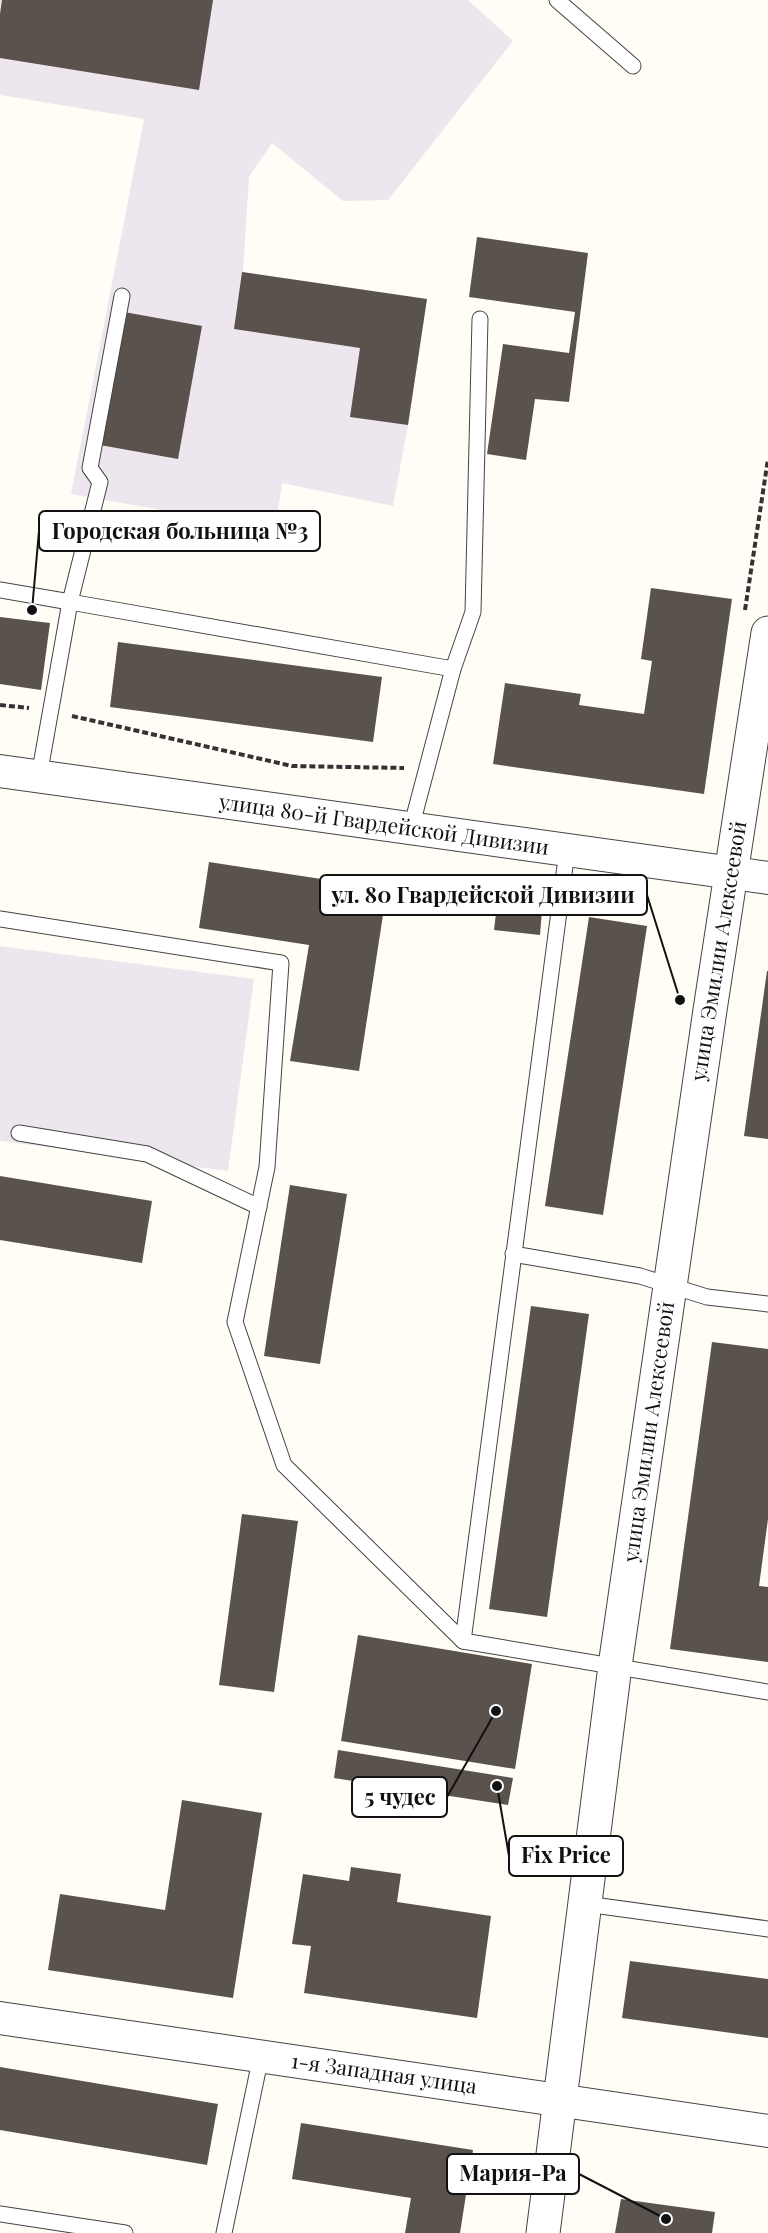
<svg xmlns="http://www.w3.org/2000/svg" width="768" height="2233" font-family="'Playfair Display',serif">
	<rect width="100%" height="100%" fill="#fffdf5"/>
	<!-- industrial -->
	<g fill="#eee6ef">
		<polygon points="0,0 468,0 513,41 388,200 343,201 272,143 249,177 243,272 427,299 408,425 393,506 282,483 275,530 71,494 144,119 0,95"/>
		<polygon points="0,946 254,979 228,1171 0,1141"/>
	</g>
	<!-- building -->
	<g fill="#5a524d">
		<polygon points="2,0 213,0 199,90 0,58 0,14"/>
		<polygon points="477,237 588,253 569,402 535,399 526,460 487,454 503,344 569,353 575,312 469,297"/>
		<polygon points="242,272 427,299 408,425 350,417 360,348 234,329"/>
		<polygon points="124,312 202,326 178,459 100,445"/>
		<polygon points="651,588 732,599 704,794 493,764 505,683 581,694 579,705 644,714 652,661 641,659"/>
		<polygon points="0,617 50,623 41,690 0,684"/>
		<polygon points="118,642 382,677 373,742 110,707"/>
		<polygon points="209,862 387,889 359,1071 290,1061 309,945 199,928"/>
		<polygon points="497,905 542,910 540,935 494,930"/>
		<polygon points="589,917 647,926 603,1215 545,1206"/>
		<polygon points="767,971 768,971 768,1139 744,1136"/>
		<polygon points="0,1176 152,1201 142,1263 0,1240"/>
		<polygon points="290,1185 347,1194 320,1364 264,1356"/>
		<polygon points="531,1306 589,1314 547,1617 489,1609"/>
		<polygon points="712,1342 768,1349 768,1519 759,1586 768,1587 768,1662 670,1649"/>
		<polygon points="242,1514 298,1521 274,1692 219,1685"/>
		<polygon points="358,1635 532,1664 515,1769 341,1741"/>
		<polygon points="338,1750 513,1778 508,1805 334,1778"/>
		<polygon points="182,1800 262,1813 233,1998 48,1970 60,1894 165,1910"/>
		<polygon points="351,1867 401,1874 397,1902 491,1916 477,2018 304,1993 311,1946 292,1944 303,1874 349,1881"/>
		<polygon points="630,1961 768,1979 768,2038 622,2018"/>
		<polygon points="0,2067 218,2104 207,2165 0,2130"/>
		<polygon points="301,2123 473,2150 460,2233 405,2233 411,2198 292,2179"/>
		<polygon points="621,2199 715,2212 712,2233 615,2233"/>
	</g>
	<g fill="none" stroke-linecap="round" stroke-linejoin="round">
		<defs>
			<g id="service">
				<polyline points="557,0 633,66"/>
				<polyline points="0,590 70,602 100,482 90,468 122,296"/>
				<polyline points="39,776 70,602 453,669"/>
				<polyline points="411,828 453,669 473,612 480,319"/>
				<polyline points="0,919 281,963 267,1167 235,1322 284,1465 463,1641 768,1692"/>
				<polyline points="19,1133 147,1154 259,1207"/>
				<polyline points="513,1254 640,1276 707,1297 768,1304"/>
				<polyline points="463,1641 567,851"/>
				<polyline points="586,1904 768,1929"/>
				<polyline points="0,2214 125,2233"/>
				<polyline points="224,2233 261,2056"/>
			</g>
			<g id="minor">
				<polyline points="0,771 768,878"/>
				<polyline points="0,2018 768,2131"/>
			</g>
			<polyline id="tertiary" points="543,2233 615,1666 710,1010 768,633"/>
		</defs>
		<!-- service casing -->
		<use href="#service" stroke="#444" stroke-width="17"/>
		<!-- minor casing -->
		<use href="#minor" stroke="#444" stroke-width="34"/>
		<!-- tertiary casing -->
		<use href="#tertiary" stroke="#444" stroke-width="35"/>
		<!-- path -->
		<g stroke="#333" stroke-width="4" stroke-dasharray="6 3" stroke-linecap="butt">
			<polyline points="745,610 768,459"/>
			<polyline points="0,705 29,708"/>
			<polyline points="72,716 292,766 404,768"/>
		</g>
		<!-- service -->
		<use href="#service" stroke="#fff" stroke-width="15"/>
		<!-- minor -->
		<use href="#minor" stroke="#fff" stroke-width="32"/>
		<!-- tertiary -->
		<use href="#tertiary" stroke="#fff" stroke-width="33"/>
	</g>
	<g text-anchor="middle" stroke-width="6" stroke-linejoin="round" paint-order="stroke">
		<!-- street labels -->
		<g font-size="21" fill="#111" stroke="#fff">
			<text transform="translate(384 825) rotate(8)" y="7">улица 80-й Гвардейской Дивизии</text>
			<text transform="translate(719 951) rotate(-81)" y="7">улица Эмилии Алексеевой</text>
			<text transform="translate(649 1432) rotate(-82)" y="7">улица Эмилии Алексеевой</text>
			<text transform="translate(384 2074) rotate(8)" y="7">1-я Западная улица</text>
		</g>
	</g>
	<!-- callouts -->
	<path fill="none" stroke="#111" stroke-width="2" d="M32 610L39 531M680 1000L647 895M496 1711L447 1797M497 1786L509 1856M666 2219L579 2174"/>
	<g fill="#111" stroke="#fff" stroke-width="2">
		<circle cx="32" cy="610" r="6"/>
		<circle cx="680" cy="1000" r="6"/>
		<circle cx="496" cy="1711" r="6"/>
		<circle cx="497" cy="1786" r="6"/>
		<circle cx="666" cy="2219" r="6"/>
	</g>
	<g fill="#fff" stroke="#111" stroke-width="2">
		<rect x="39" y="511" width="281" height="40" rx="6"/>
		<rect x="320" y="875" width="327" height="40" rx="6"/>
		<rect x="352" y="1777" width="95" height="40" rx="6"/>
		<rect x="509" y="1836" width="114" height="40" rx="6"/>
		<rect x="447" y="2154" width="132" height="40" rx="6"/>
	</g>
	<g font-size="22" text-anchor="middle" font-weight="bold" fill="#111">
		<text x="180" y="539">Городская больница №3</text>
		<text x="483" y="903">ул. 80 Гвардейской Дивизии</text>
		<text x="400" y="1805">5 чудес</text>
		<text x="566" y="1863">Fix Price</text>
		<text x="513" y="2181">Мария-Ра</text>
	</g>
</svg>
